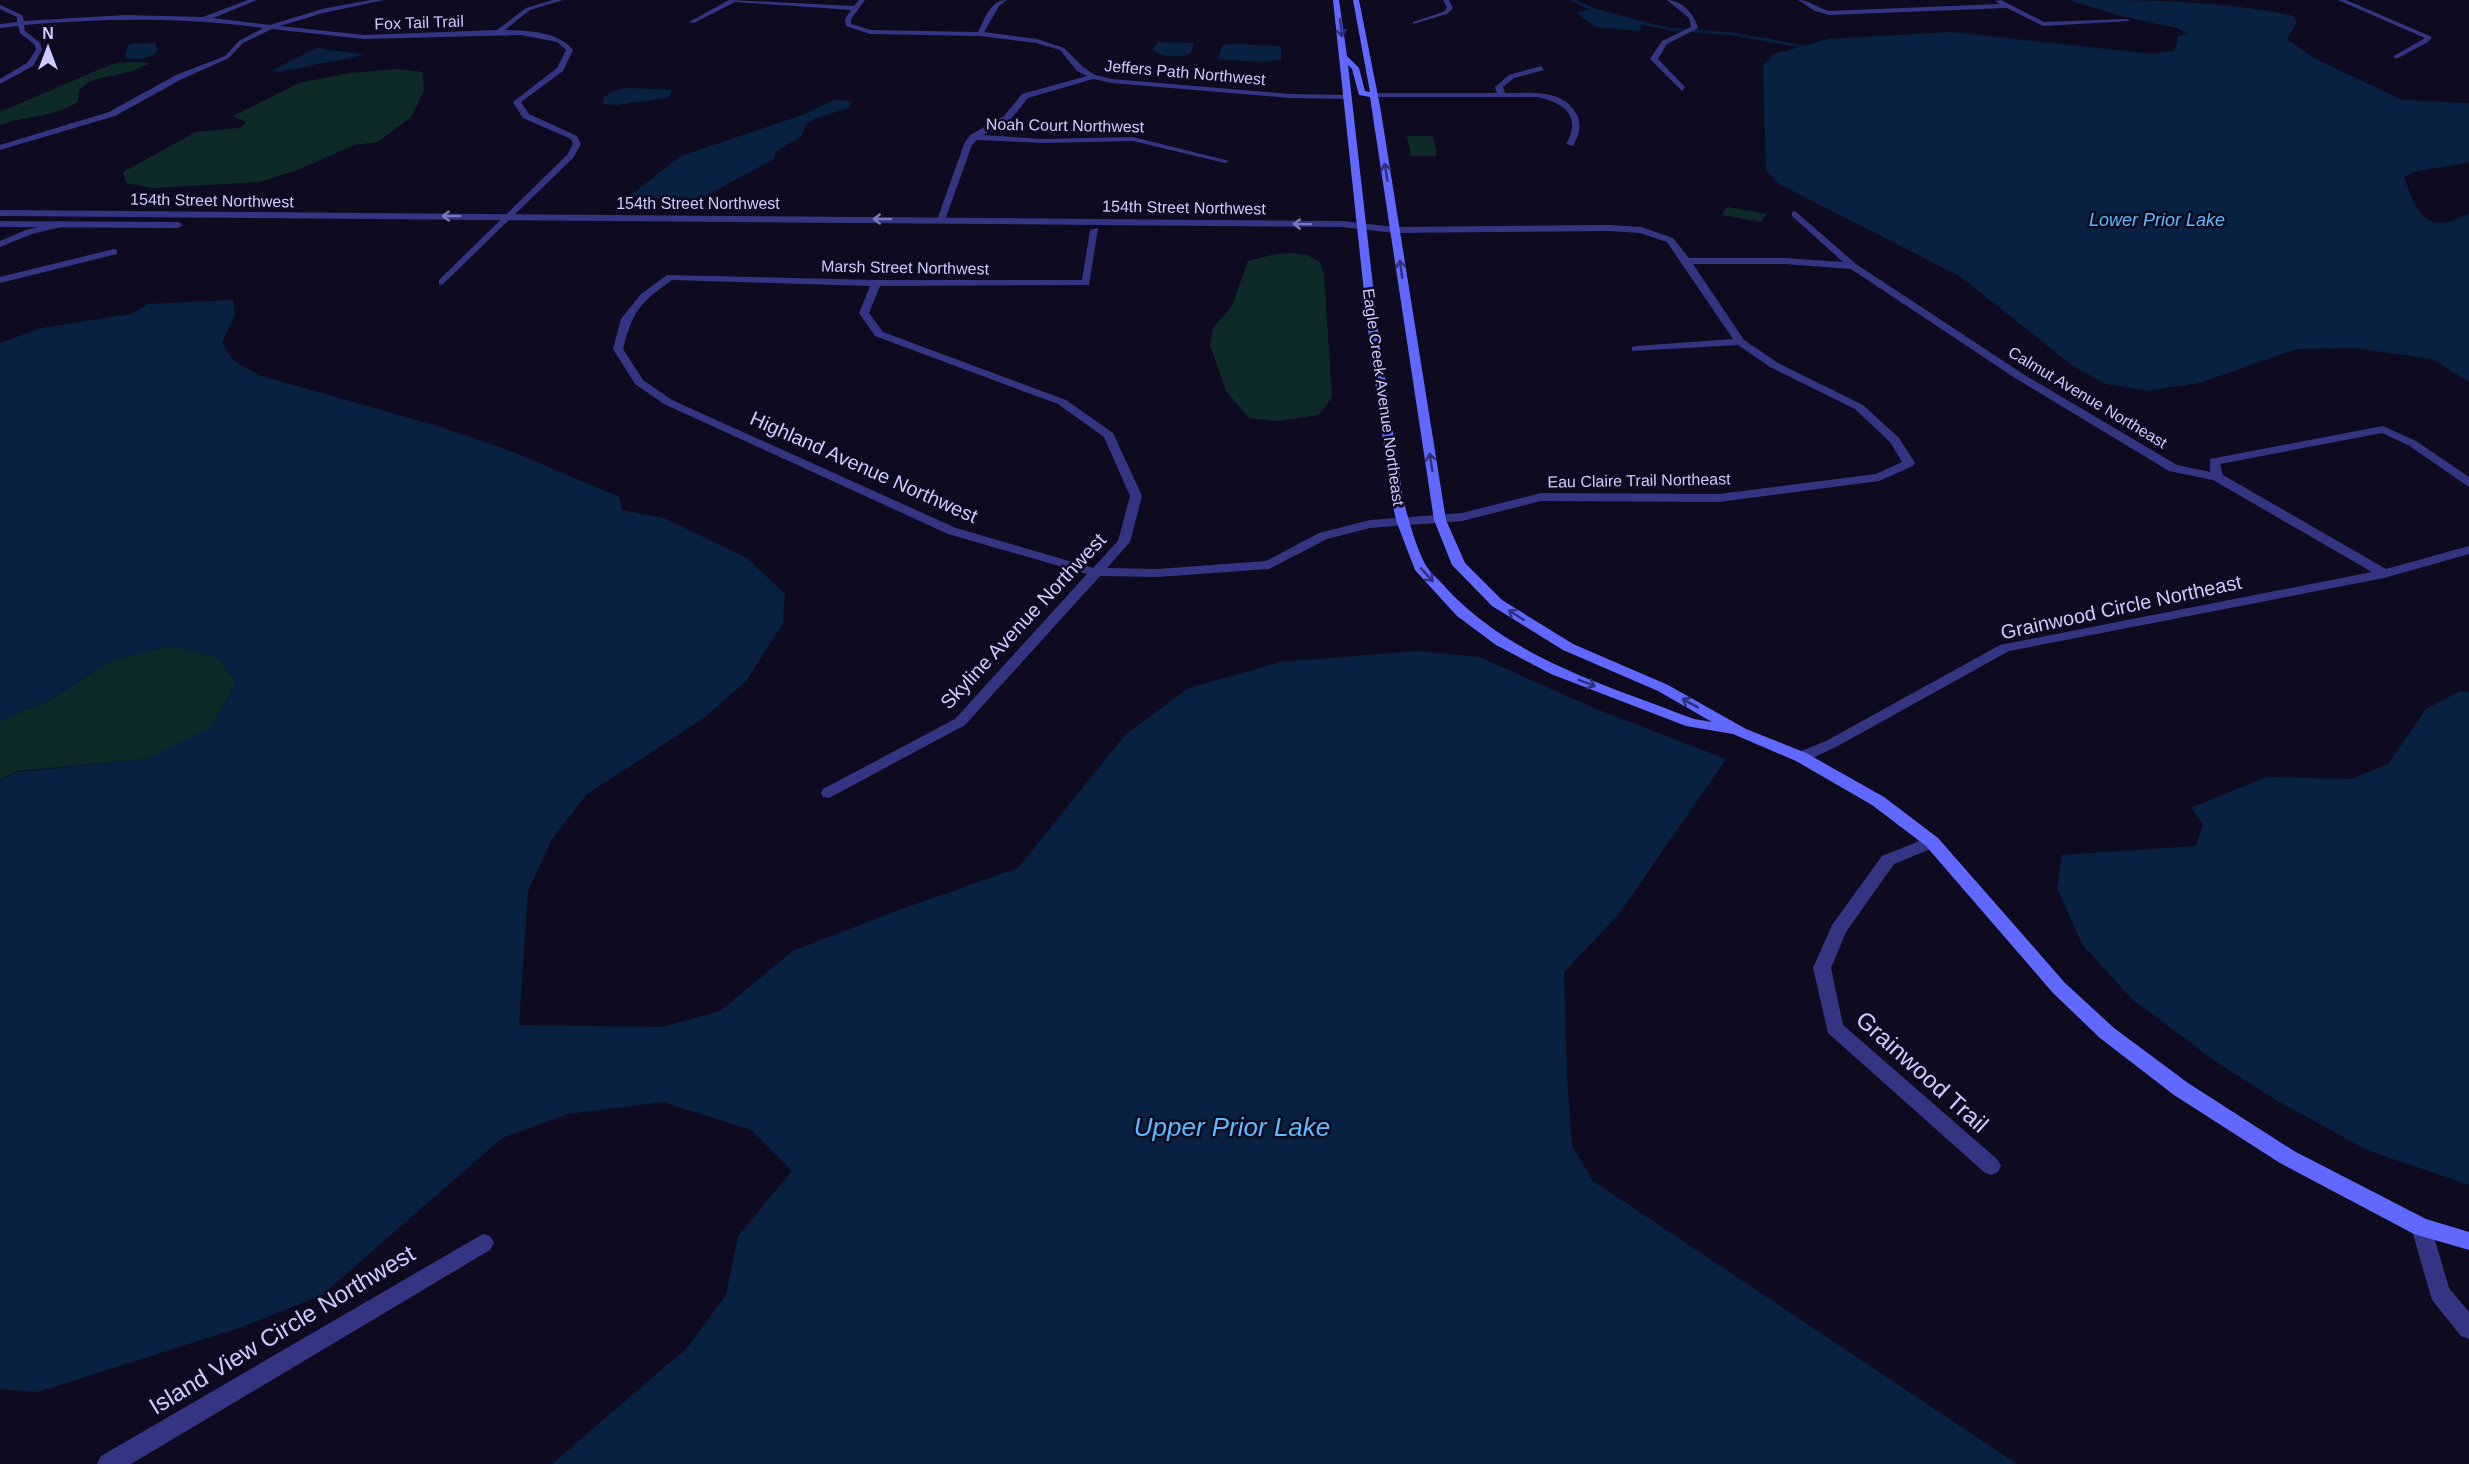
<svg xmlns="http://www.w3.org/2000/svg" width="2469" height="1464" font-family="Arial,sans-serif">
	<rect width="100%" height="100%" fill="#0e0b20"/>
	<!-- green -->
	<g fill="#0e2a28">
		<path d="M128 62 150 63 130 72 100 78 89 82 79 90 78 102C51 118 28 115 0 125V112L112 64Z"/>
		<polygon points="398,69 423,72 424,91 411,117 378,142 354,145 300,169 260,182 153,188 126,183 123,172 196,132 240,128 247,122 233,116 299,83 350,73"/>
		<polygon points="1407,136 1433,136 1437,156 1411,156"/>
		<polygon points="1727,207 1767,214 1761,222 1722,215"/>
		<polygon points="1292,253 1307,255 1319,261 1324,274 1332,397 1319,415 1278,421 1249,418 1226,391 1210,345 1213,328 1232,306 1248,261 1276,254"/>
		<polygon points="171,646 217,657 236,682 212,727 148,759 17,771 0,780 0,721 52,699 110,661"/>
	</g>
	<!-- water -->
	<g fill="#082142">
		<path d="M2069 0C2144 0 2220 0 2293 16L2297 22 2287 39 2314 58 2402 100 2469 103V162L2413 172 2404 177C2417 214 2427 237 2469 213V382L2432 359 2353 348 2297 349 2199 383 2146 391 2106 384 2073 366 1961 277 1779 184 1766 170 1763 66 1774 54 1828 39 1951 32 2152 54 2175 51 2178 36 2187 34 2177 28 2124 17Z"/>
		<polygon points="1596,9 1638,20 1641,25 1640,31 1596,27 1579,15 1578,12"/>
		<path d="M1158 42 1194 43 1191 53C1181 58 1167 57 1157 53L1153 48Z"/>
		<path d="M155 43 158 50C150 59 137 61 125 58L127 48 130 44Z"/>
		<polygon points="1235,44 1278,46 1281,47 1281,60 1258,62 1218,59 1223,45"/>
		<polygon points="317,48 364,55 278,72 271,71"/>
		<polygon points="627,88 672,90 669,97 665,98 617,105 603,104 603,98 613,91"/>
		<polygon points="834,100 852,101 849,108 816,118 805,126 802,136 776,151 774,159 702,198 627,198 681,156 802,115"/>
		<polygon points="233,300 235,314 222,343 233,360 258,375 434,425 511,451 619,497 622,510 664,518 747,558 785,594 783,623 746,681 704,718 587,794 552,839 528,891 519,1025 662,1027 720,1011 793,951 896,911 1018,868 1126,734 1189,688 1281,662 1417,651 1479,657 1601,711 1726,759 1619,914 1564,972 1567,1078 1572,1146 1593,1181 2017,1464 552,1464 687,1348 726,1295 738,1236 792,1171 751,1130 663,1102 568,1114 502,1138 322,1295 242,1327 38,1392 0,1389 0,780 17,772 148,759 212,727 236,682 217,657 171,646 110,661 52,699 0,721 0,343 41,328 132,314 147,304"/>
		<polygon points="2460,691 2469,692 2469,1185 2367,1150 2276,1100 2215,1061 2132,999 2082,944 2057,888 2062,855 2196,846 2203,824 2191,808 2266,777 2352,779 2388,764 2426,709"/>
	</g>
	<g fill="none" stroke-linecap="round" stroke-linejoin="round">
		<!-- stream -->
		<g stroke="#082142" stroke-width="3">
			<polyline points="1572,0 1599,12"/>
			<polyline points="1633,21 1670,29 1733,34 1812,48"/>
		</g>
		<!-- minor -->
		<g fill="#333582" fill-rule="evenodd">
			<path d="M248 0H257L213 18 270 25 322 9 371 0H384L323 13 280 26 364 35 497 30 526 8 553 0H563L530 10 505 30C529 31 557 31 573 50L563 71 521 102 529 114 577 136 581 144 573 158 442 285 439 284V280L567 155 573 144 571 139 523 118 513 102 557 68 566 50 557 42 521 35 364 39 272 29 243 43 229 58 182 79 115 116 0 150V145L109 112 176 75 225 56 239 41 263 28C184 17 105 18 24 25L25 31 40 43 42 50 33 66 0 84V79L27 63 36 50 35 45 20 33 18 26 0 28V24L17 22V17L0 9V5L22 15 24 21 125 15 203 17Z"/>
			<path d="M729 0 854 6 859 0H865L851 19V24L871 30 978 32C985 19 990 0 1007 0L999 6 984 32 1037 39 1064 48 1083 67 1095 75 1112 79 1290 94 1348 95 1352 97 1348 99 1290 98 1112 83 1093 79 1028 98 1010 120 983 135 1043 139 1133 137 1229 161 1225 163 1133 141 1043 143 977 140 972 145 945 220 941 223 937 220 964 144 970 135 1004 116 1022 94 1087 76 1077 71 1060 50 1036 43 980 36 870 34 846 26 845 19 851 10 735 2 694 23 689 22Z"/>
			<polygon points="1443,0 1449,0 1453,8 1447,14 1413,24 1413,22 1443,12 1447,8"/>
			<path d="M1667 0C1682 0 1695 15 1698 28L1667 44 1658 59 1685 87 1682 91 1650 59 1662 41 1691 27 1689 18Z"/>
			<path d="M1798 0C1809 0 1818 8 1829 11L2000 4 1995 1 2001 0 2044 22 2127 19 2130 21 2043 26 2007 8 1829 15 1815 11Z"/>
			<polygon points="2338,0 2346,0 2432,37 2428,42 2398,58 2394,58 2394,56 2425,38"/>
			<path d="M1541 66 1544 70 1514 78 1503 87 1505 93C1529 93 1564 88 1577 115 1582 126 1579 136 1573 146L1566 144C1583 116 1563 102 1537 97H1374L1370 95 1374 93H1497L1495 87 1509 75Z"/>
			<path d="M1795 211 1856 264 2023 374 2177 465 2210 472V459L2383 426 2416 441 2469 477V487L2408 445 2382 433 2220 464 2223 475 2386 569 2469 546V554L2384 578 2009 651 1836 747 1806 761H1796L1793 757 1796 753 1826 741 2000 645 2372 572 2213 480 2169 471 2015 378 1851 269 1785 264H1693L1744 340 1778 363 1863 405 1899 438 1915 463 1913 466 1879 481 1719 502 1541 501 1462 521 1370 528 1327 539 1269 569 1157 577 1100 576 965 725 829 798 823 797 821 793 823 789 955 719 1087 574 948 534 664 404 635 384 613 349 621 319 641 294 667 275 876 280H1082L1090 230 1098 228 1089 285 880 286 869 313 883 332 1066 400 1113 433 1142 496 1130 542 1107 568 1157 569 1266 561 1319 533 1370 520 1462 513 1541 493 1719 494 1876 474 1902 462 1890 442 1855 409 1770 367 1738 345 1632 351V347L1636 346 1733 339 1667 242 1640 233 1609 231 1395 233 1390 230 1395 227 1609 225 1641 227 1673 238 1689 258H1785L1843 262 1792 216V212ZM672 280 870 286 859 313 875 336 1058 404 1104 437 1130 496 1118 541 1093 568 956 528 672 400 643 380 623 349C633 310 640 303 672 280Z"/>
			<polygon points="62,221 65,222 65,226 32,234 0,247 0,241 26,230"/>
			<polygon points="114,249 117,250 117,254 0,283 0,277"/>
			<polygon points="1932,836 1938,838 1940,842 1938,846 1894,864 1846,932 1831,968 1843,1025 1998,1160 2001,1166 1998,1172 1991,1175 1984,1172 1828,1033 1813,968 1832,925 1882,856"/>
			<polygon points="2421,1218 2428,1220 2431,1227 2449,1288 2469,1312 2469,1339 2461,1336 2432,1300 2411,1227 2414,1220"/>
			<polygon points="483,1234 490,1236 494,1243 490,1250 131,1464 97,1464 101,1456"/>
		</g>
		<!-- tertiary -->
		<g fill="#333582" fill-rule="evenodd">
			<polygon points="0,210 1342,221 1395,227 1400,230 1395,233 1342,227 0,216"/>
			<polygon points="0,221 178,222 183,225 178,228 0,227"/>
		</g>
		<!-- secondary -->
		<path fill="#6168ff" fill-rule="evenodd" d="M1333 0H1339L1347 56 1359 68 1365 91 1370 92 1353 0H1359L1380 106 1446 520 1465 563 1502 600 1573 644 1668 685 1746 729 1806 753 1884 797 1938 838 2065 983 2114 1028 2188 1083 2294 1151 2426 1219 2469 1232V1250L2414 1234 2280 1163 2174 1095 2100 1038 2053 993 1926 846 1872 805 1796 761 1733 734 1686 726 1551 674 1496 645 1457 616 1415 570 1397 523 1391 499 1368 330ZM1348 65 1352 69 1359 95 1370 97 1434 520 1452 565 1492 606 1563 650 1658 691 1712 722 1694 719C1606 685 1512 659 1446 588 1440 580 1430 573 1425 564 1415 544 1409 521 1403 499L1378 330Z"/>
	</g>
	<!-- one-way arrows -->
	<defs><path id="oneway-shaft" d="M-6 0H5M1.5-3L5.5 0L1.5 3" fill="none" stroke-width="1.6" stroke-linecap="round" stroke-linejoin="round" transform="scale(1.5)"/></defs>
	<g stroke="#2f3079">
		<use href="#oneway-shaft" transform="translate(1341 28) rotate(83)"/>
		<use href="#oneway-shaft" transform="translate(1386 172) rotate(-99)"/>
		<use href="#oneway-shaft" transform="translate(1401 269) rotate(-98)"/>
		<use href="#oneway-shaft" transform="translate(1431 462) rotate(-99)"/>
		<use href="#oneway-shaft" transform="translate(1427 575) rotate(48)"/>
		<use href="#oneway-shaft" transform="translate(1516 615) rotate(-148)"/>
		<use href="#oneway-shaft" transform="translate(1587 683) rotate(21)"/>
		<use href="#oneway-shaft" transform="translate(1690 703) rotate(-151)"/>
	</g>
	<g stroke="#7878ba">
		<use href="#oneway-shaft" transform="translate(451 216) rotate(-180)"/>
		<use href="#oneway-shaft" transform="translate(882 219) rotate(-180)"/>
		<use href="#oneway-shaft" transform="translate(1302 224) rotate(-179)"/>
	</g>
	<g text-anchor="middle" stroke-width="5" stroke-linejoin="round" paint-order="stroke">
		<!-- far-street labels -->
		<g font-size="16" fill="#cdcaff" stroke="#0e0b20">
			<text transform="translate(419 22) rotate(-2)" y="6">Fox Tail Trail</text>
			<text transform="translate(1185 72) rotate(5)" y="6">Jeffers Path Northwest</text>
			<text transform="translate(1065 125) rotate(1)" y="6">Noah Court Northwest</text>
			<text transform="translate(212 200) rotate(1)" y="6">154th Street Northwest</text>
			<text x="698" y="209">154th Street Northwest</text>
			<text transform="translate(1184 207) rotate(1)" y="6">154th Street Northwest</text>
			<text transform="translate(905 267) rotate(1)" y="6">Marsh Street Northwest</text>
			<text transform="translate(1384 397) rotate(82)" y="6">Eagle Creek Avenue Northeast</text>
			<text transform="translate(2088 397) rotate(31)" y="6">Calmut Avenue Northeast</text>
			<text transform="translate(1639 480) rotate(-1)" y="6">Eau Claire Trail Northeast</text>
		</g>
		<!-- far-water labels -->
		<g font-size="18" font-style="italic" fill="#58bdff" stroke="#0e0b20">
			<text x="2157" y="226">Lower Prior Lake</text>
		</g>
		<!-- street labels -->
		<g font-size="20" fill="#cdcaff" stroke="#0e0b20">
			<text transform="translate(864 467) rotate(24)" y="7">Highland Avenue Northwest</text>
			<text transform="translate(2121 607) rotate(-12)" y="7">Grainwood Circle Northeast</text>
			<text transform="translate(1023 621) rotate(-47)" y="7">Skyline Avenue Northwest</text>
		</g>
		<!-- near-street labels -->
		<g font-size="24" fill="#cdcaff" stroke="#0e0b20">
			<text transform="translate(1922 1072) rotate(42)" y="8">Grainwood Trail</text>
			<text transform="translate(282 1330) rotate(-31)" y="8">Island View Circle Northwest</text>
		</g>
		<!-- near-water labels -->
		<g font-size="26" font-style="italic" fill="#58bdff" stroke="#0e0b20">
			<text x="1232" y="1136">Upper Prior Lake</text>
		</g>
	</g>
	<!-- north arrow -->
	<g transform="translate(48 48)" stroke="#0e0b20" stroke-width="4.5" paint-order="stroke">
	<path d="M0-4.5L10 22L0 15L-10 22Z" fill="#cdcaff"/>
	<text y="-9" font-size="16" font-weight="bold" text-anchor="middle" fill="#cdcaff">N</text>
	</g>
</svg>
